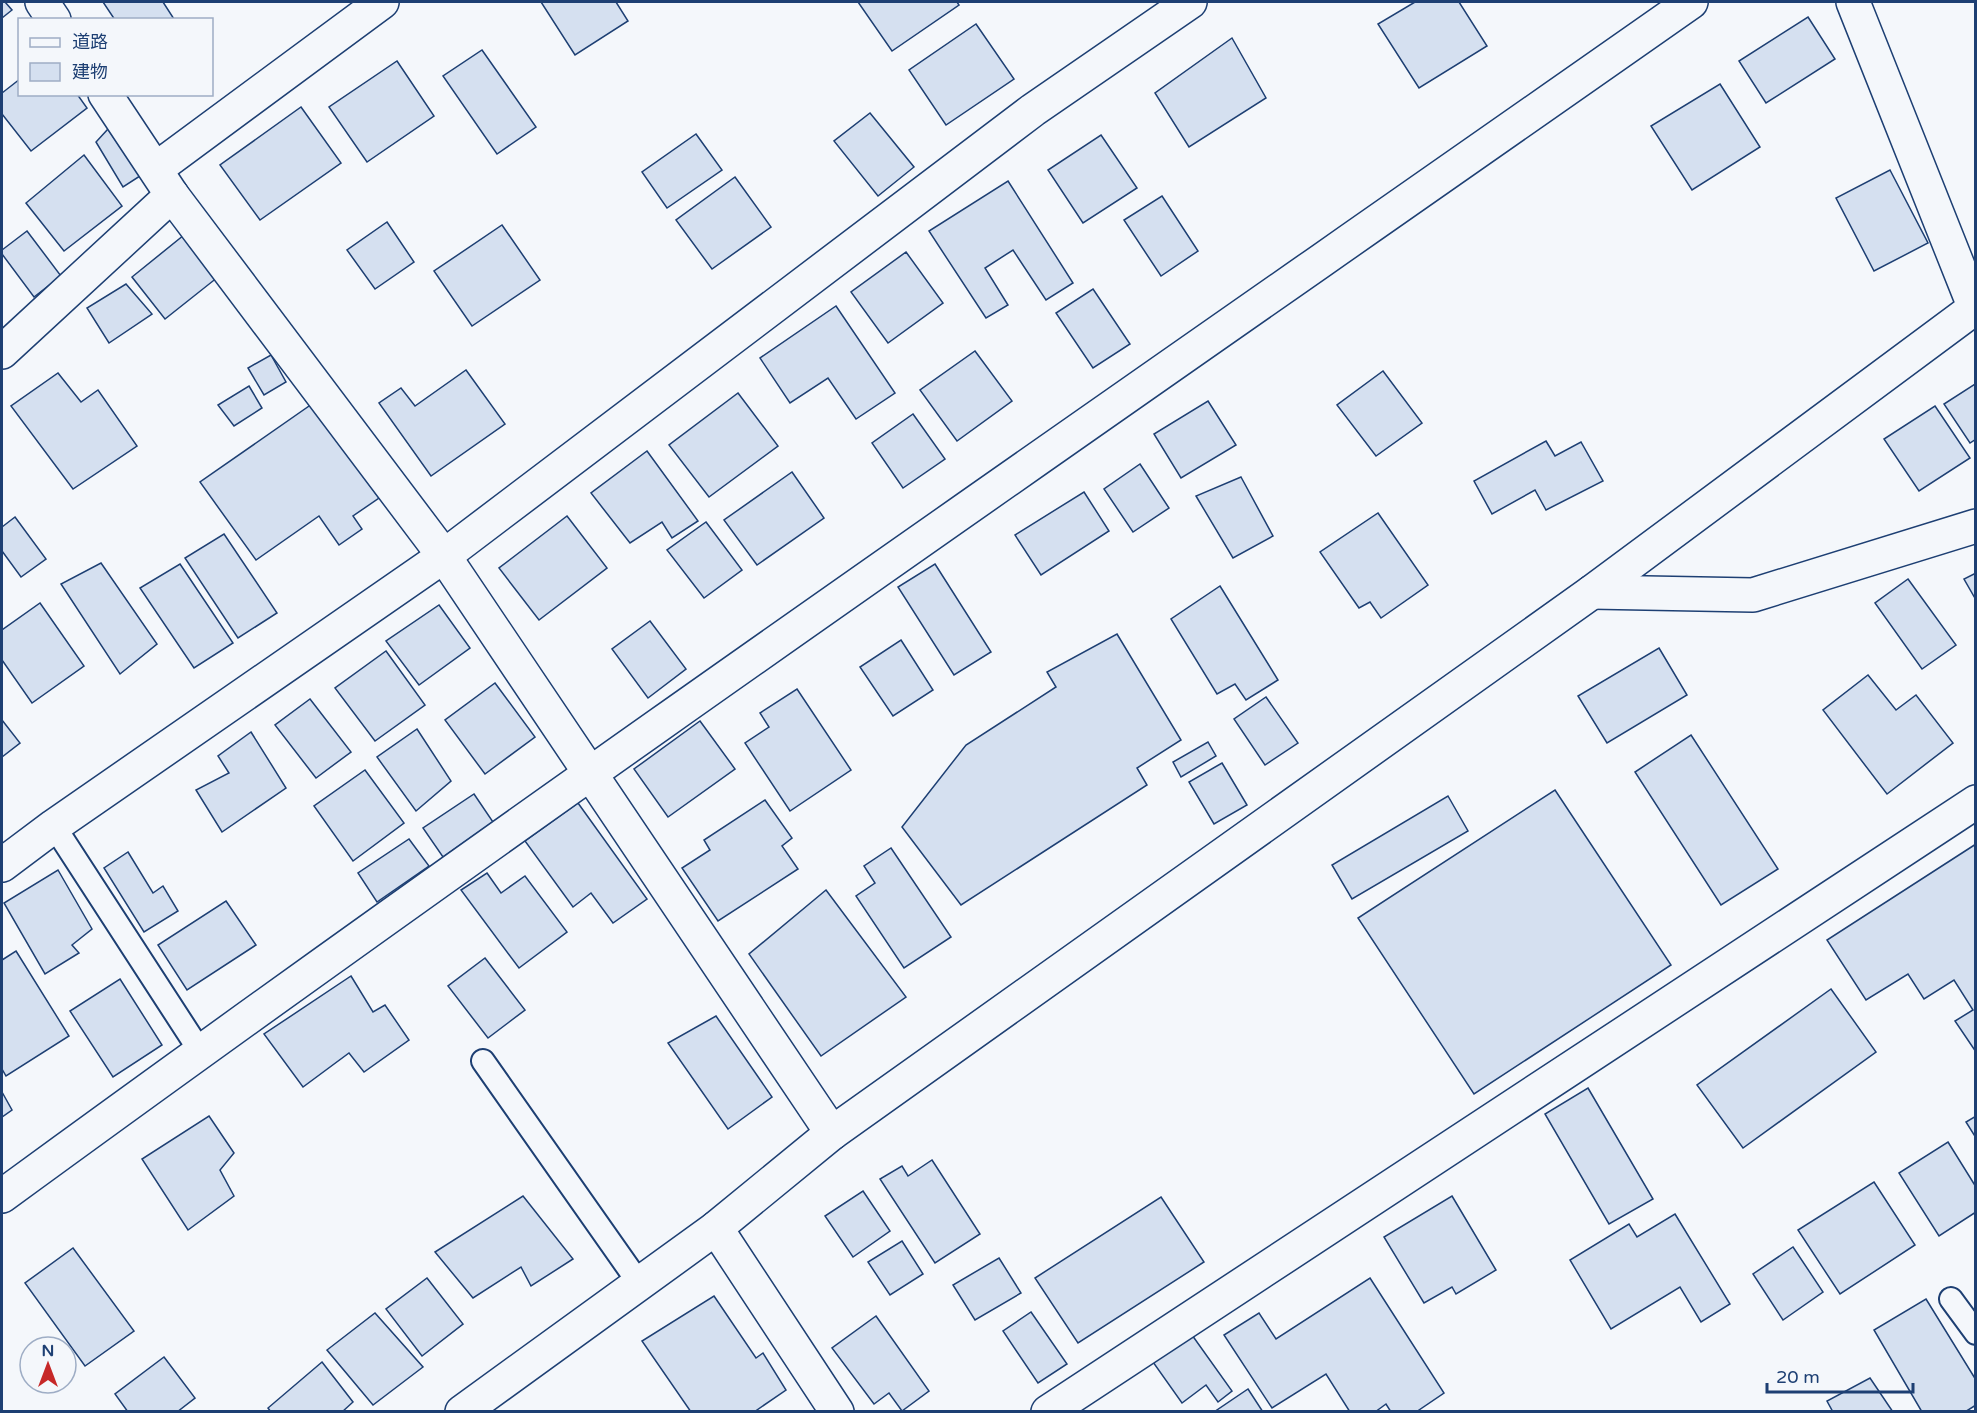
<svg xmlns="http://www.w3.org/2000/svg" width="1977" height="1413" font-family="'Varela Round','Noto Sans JP',sans-serif">
	<rect width="100%" height="100%" fill="#f4f7fb"/>
	<!-- building -->
	<g fill="#d5e0f0" stroke="#1d3f73" stroke-width="1.5">
		<polygon points="2,2 5,2 12,10 2,18"/>
		<polygon points="103,2 163,2 174,19 115,20"/>
		<polygon points="541,2 616,2 628,21 575,55"/>
		<polygon points="858,2 957,2 959,5 892,51"/>
		<polygon points="1415,2 1459,2 1487,46 1419,88 1378,24"/>
		<polygon points="1808,17 1835,59 1766,103 1739,61"/>
		<polygon points="976,24 1014,79 946,125 909,70"/>
		<polygon points="1232,38 1266,98 1189,147 1155,93"/>
		<polygon points="482,50 536,127 497,154 443,76"/>
		<polygon points="397,61 434,116 367,162 329,107"/>
		<polygon points="20,79 20,94 77,94 87,108 31,151 2,114 2,93"/>
		<polygon points="1720,84 1760,147 1692,190 1651,126"/>
		<polygon points="301,107 341,163 260,220 220,165"/>
		<polygon points="870,113 914,167 878,196 834,141"/>
		<polygon points="108,129 140,176 123,187 96,142"/>
		<polygon points="696,134 722,170 667,208 642,172"/>
		<polygon points="1101,135 1137,188 1083,223 1048,170"/>
		<polygon points="84,155 122,206 64,251 26,203"/>
		<polygon points="1890,170 1928,243 1874,271 1836,198"/>
		<polygon points="735,177 771,227 712,269 676,220"/>
		<polygon points="1008,181 1073,283 1046,300 1013,250 985,268 1008,305 986,318 929,231"/>
		<polygon points="1162,196 1198,251 1161,276 1124,220"/>
		<polygon points="387,222 414,262 375,289 347,250"/>
		<polygon points="502,225 540,280 472,326 434,271"/>
		<polygon points="27,231 61,276 34,297 2,254 2,250"/>
		<polygon points="184,235 218,277 165,319 132,277"/>
		<polygon points="906,252 943,303 888,343 851,292"/>
		<polygon points="126,284 152,314 109,343 87,308"/>
		<polygon points="1093,289 1130,344 1093,368 1056,313"/>
		<polygon points="836,306 895,393 856,419 828,378 790,403 760,358"/>
		<polygon points="975,351 1012,401 957,441 920,390"/>
		<polygon points="271,355 286,382 264,395 248,368"/>
		<polygon points="466,370 505,424 431,476 379,403 401,388 415,406"/>
		<polygon points="1383,371 1422,423 1376,456 1337,405"/>
		<polygon points="58,373 81,402 98,390 137,446 73,489 11,406"/>
		<polygon points="1975,384 1976,439 1970,443 1944,404"/>
		<polygon points="249,386 262,408 234,426 218,405"/>
		<polygon points="738,393 778,446 709,497 669,445"/>
		<polygon points="1208,401 1236,445 1181,478 1154,434"/>
		<polygon points="312,404 379,498 353,516 362,529 339,545 319,516 256,560 200,482"/>
		<polygon points="1935,406 1970,458 1919,491 1884,439"/>
		<polygon points="913,414 945,459 903,488 872,443"/>
		<polygon points="1546,441 1555,456 1581,442 1603,481 1546,510 1535,490 1492,514 1474,481"/>
		<polygon points="647,451 698,521 672,538 662,522 630,543 591,493"/>
		<polygon points="1140,464 1169,508 1133,532 1104,489"/>
		<polygon points="792,472 824,518 757,565 724,520"/>
		<polygon points="1241,477 1273,536 1233,558 1196,496"/>
		<polygon points="1084,492 1109,531 1041,575 1015,535"/>
		<polygon points="1378,513 1428,585 1381,618 1370,602 1359,608 1320,552"/>
		<polygon points="567,516 607,568 539,620 499,568"/>
		<polygon points="15,517 46,559 21,577 2,551 2,527"/>
		<polygon points="706,522 742,570 704,598 667,550"/>
		<polygon points="224,534 277,613 238,638 185,558"/>
		<polygon points="101,563 157,644 120,674 61,584"/>
		<polygon points="180,564 233,643 194,668 140,588"/>
		<polygon points="935,564 991,652 954,675 898,587"/>
		<polygon points="1976,573 1976,600 1964,579"/>
		<polygon points="1908,579 1956,645 1922,669 1875,603"/>
		<polygon points="1220,586 1278,680 1246,700 1235,684 1217,694 1171,619"/>
		<polygon points="40,603 84,666 32,703 2,660 2,630"/>
		<polygon points="439,605 470,648 419,685 386,641"/>
		<polygon points="650,621 686,669 648,698 612,649"/>
		<polygon points="1117,634 1181,740 1137,768 1147,785 961,905 902,827 966,745 1056,687 1047,672"/>
		<polygon points="901,640 933,690 893,716 860,667"/>
		<polygon points="1659,648 1687,695 1607,743 1578,696"/>
		<polygon points="386,651 425,705 375,741 335,688"/>
		<polygon points="1868,675 1896,710 1916,695 1953,743 1887,794 1823,710"/>
		<polygon points="495,683 535,737 485,774 445,720"/>
		<polygon points="797,689 851,770 790,811 745,743 769,727 760,713"/>
		<polygon points="1266,697 1298,743 1265,765 1234,719"/>
		<polygon points="310,699 351,752 316,778 275,725"/>
		<polygon points="2,720 20,743 2,757"/>
		<polygon points="700,721 735,769 668,817 634,769"/>
		<polygon points="417,729 451,781 416,811 377,757"/>
		<polygon points="251,732 286,788 222,832 196,790 229,773 218,756"/>
		<polygon points="1691,735 1778,869 1721,905 1635,772"/>
		<polygon points="1208,742 1216,756 1181,777 1173,762"/>
		<polygon points="1222,763 1247,805 1214,824 1189,782"/>
		<polygon points="365,770 404,823 353,861 314,806"/>
		<polygon points="1555,790 1671,965 1474,1094 1358,918"/>
		<polygon points="474,794 493,822 443,857 423,828"/>
		<polygon points="1448,796 1468,831 1352,899 1332,865"/>
		<polygon points="765,800 792,838 782,846 798,869 718,921 682,868 710,850 704,840"/>
		<polygon points="578,803 647,899 613,923 591,893 573,907 525,841"/>
		<polygon points="409,839 429,866 377,902 358,873"/>
		<polygon points="1976,844 1976,1052 1955,1021 1973,1010 1954,980 1924,999 1908,974 1866,1000 1827,940"/>
		<polygon points="891,848 951,937 904,968 856,896 875,883 864,866"/>
		<polygon points="128,852 153,893 163,886 178,911 144,932 104,868"/>
		<polygon points="58,870 92,929 72,945 79,953 45,974 4,903"/>
		<polygon points="487,873 501,893 525,876 567,932 519,968 461,890"/>
		<polygon points="826,890 906,997 821,1056 749,954"/>
		<polygon points="226,901 256,945 187,990 158,945"/>
		<polygon points="16,951 69,1036 6,1076 2,1069 2,960"/>
		<polygon points="485,958 525,1010 488,1038 448,986"/>
		<polygon points="351,976 373,1012 385,1005 409,1040 364,1072 349,1053 303,1087 264,1034"/>
		<polygon points="120,979 162,1045 113,1077 70,1011"/>
		<polygon points="1831,989 1876,1052 1743,1148 1697,1085"/>
		<polygon points="716,1016 772,1097 728,1129 668,1043"/>
		<polygon points="1588,1088 1653,1199 1609,1224 1545,1114"/>
		<polygon points="2,1092 12,1110 2,1117"/>
		<polygon points="209,1116 234,1153 220,1170 234,1196 188,1230 142,1159"/>
		<polygon points="1976,1116 1976,1138 1966,1122"/>
		<polygon points="1948,1142 1976,1187 1976,1212 1939,1236 1899,1173"/>
		<polygon points="932,1160 980,1234 935,1263 880,1179 902,1166 908,1176"/>
		<polygon points="1874,1182 1915,1245 1840,1294 1798,1230"/>
		<polygon points="863,1191 890,1231 853,1257 825,1216"/>
		<polygon points="523,1196 573,1259 531,1286 521,1267 473,1298 435,1252"/>
		<polygon points="1452,1196 1496,1270 1456,1294 1452,1287 1424,1303 1384,1237"/>
		<polygon points="1161,1197 1204,1262 1078,1343 1035,1278"/>
		<polygon points="1675,1214 1730,1304 1701,1322 1680,1287 1611,1329 1570,1260 1629,1224 1637,1237"/>
		<polygon points="902,1241 923,1274 890,1295 868,1262"/>
		<polygon points="1793,1247 1823,1292 1783,1320 1753,1274"/>
		<polygon points="73,1248 134,1331 85,1366 25,1283"/>
		<polygon points="999,1258 1021,1293 975,1320 953,1285"/>
		<polygon points="427,1278 463,1324 422,1356 386,1309"/>
		<polygon points="1370,1278 1444,1393 1416,1412 1391,1412 1386,1404 1375,1412 1350,1412 1326,1374 1272,1408 1224,1335 1259,1313 1276,1339"/>
		<polygon points="714,1296 756,1358 763,1353 786,1390 754,1412 691,1412 642,1341"/>
		<polygon points="1926,1299 1976,1380 1976,1405 1965,1412 1922,1412 1874,1330"/>
		<polygon points="1031,1312 1067,1364 1038,1383 1003,1331"/>
		<polygon points="375,1313 423,1367 373,1405 327,1350"/>
		<polygon points="876,1316 929,1391 902,1411 889,1393 874,1404 832,1348"/>
		<polygon points="1187,1328 1232,1391 1218,1402 1206,1385 1182,1403 1148,1355"/>
		<polygon points="164,1357 195,1398 177,1412 128,1412 115,1394"/>
		<polygon points="322,1362 353,1402 342,1412 271,1412 268,1408"/>
		<polygon points="1870,1378 1893,1412 1833,1412 1827,1401"/>
		<polygon points="1248,1389 1263,1412 1214,1412"/>
	</g>
	<g fill="none" stroke-linecap="round" stroke-linejoin="round">
		<defs>
			<g id="lane">
				<polyline points="54,826 200,1051"/>
				<polyline points="483,1061 639,1283"/>
				<polyline points="1951,1299 1976,1333"/>
			</g>
			<g id="street">
				<polyline points="42,2 54,20"/>
				<polyline points="1853,2 1976,311"/>
				<polyline points="105,94 172,195 444,556 832,1133"/>
				<polyline points="156,169 382,2"/>
				<polyline points="2,352 172,195"/>
				<polyline points="2,865 54,826 444,556 1033,110 1190,2"/>
				<path d="M2 1196C559 789 1126 398 1691 2"/>
				<polyline points="716,1228 837,1412"/>
				<polyline points="1048,1412 1976,802"/>
			</g>
			<g id="secondary">
				<polyline points="1592,592 1753,595 1976,526"/>
				<polyline points="462,1412 716,1228 832,1133 1592,592 1976,307"/>
			</g>
		</defs>
		<!-- lane casing -->
		<use href="#lane" stroke="#1d3f73" stroke-width="26"/>
		<!-- street casing -->
		<use href="#street" stroke="#1d3f73" stroke-width="36"/>
		<!-- secondary casing -->
		<use href="#secondary" stroke="#1d3f73" stroke-width="36"/>
		<!-- lane -->
		<use href="#lane" stroke="#f4f7fb" stroke-width="22"/>
		<!-- street -->
		<use href="#street" stroke="#f4f7fb" stroke-width="33"/>
		<!-- secondary -->
		<use href="#secondary" stroke="#f4f7fb" stroke-width="33"/>
	</g>
	<!-- border -->
	<rect width="1977" height="1413" fill="none" stroke="#1d3f73" stroke-width="6"/>
	<!-- legend -->
	<rect x="18" y="18" width="195" height="78" fill="#f4f7fb" stroke="#9eadc5" stroke-width="1.5"/>
	<rect x="30" y="38" width="30" height="9" fill="#f4f7fb" stroke="#9eadc5" stroke-width="1.5"/>
	<text x="72" y="48" font-size="18" fill="#1d3f73">道路</text>
	<rect x="30" y="63" width="30" height="18" fill="#d5e0f0" stroke="#9eadc5" stroke-width="1.5"/>
	<text x="72" y="78" font-size="18" fill="#1d3f73">建物</text>
	<!-- north arrow -->
	<g transform="translate(48 1365)"><circle r="28" fill="#f4f7fb" stroke="#9eadc5" stroke-width="1.5"/>
	<path d="M0-4.5L10 22L0 15L-10 22Z" fill="#c62828"/>
	<text y="-9" font-size="16" font-weight="bold" text-anchor="middle" fill="#1d3f73">N</text>
	</g>
	<!-- scale -->
	<path d="M1767 1383v9h146v-9" fill="none" stroke="#1d3f73" stroke-width="3"/>
	<text x="1776" y="1383" font-size="18" fill="#1d3f73" stroke="#f4f7fb" stroke-width="4.5" paint-order="stroke">20 m</text>
</svg>
